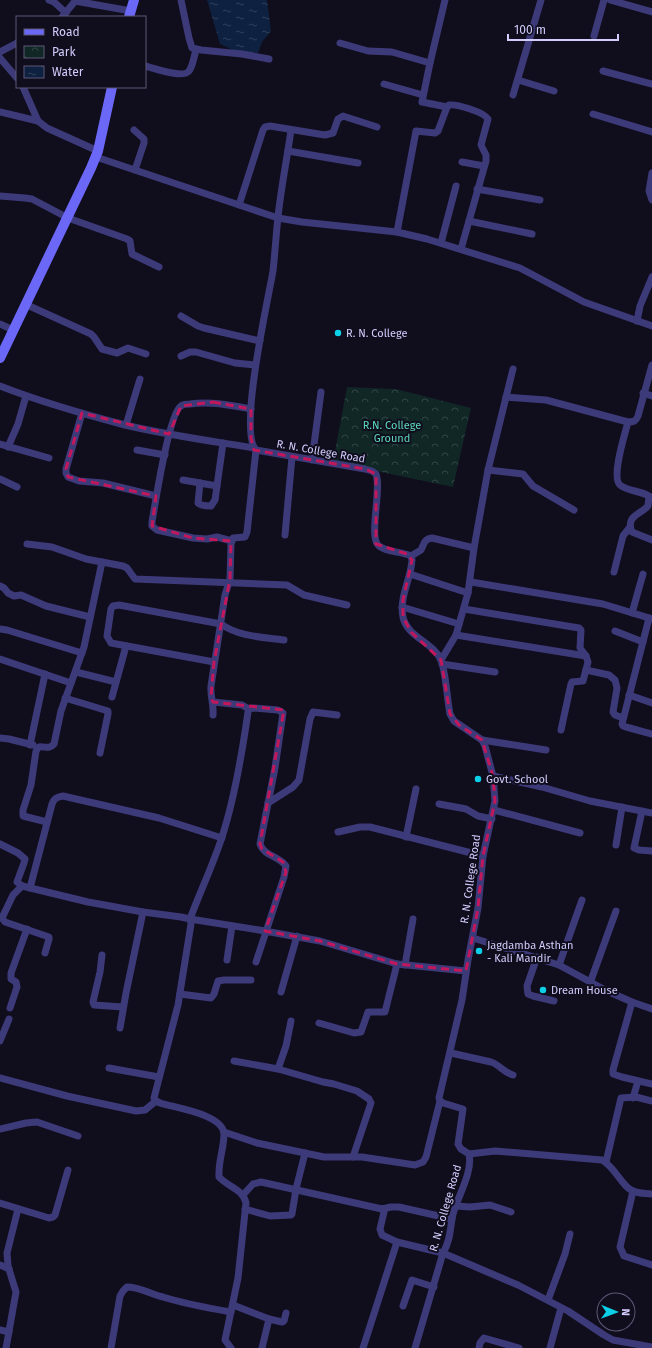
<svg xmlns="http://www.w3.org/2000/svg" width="652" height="1348" font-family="'Fira Sans',sans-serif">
	<defs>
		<pattern id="park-crowns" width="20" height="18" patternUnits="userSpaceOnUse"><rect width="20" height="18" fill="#102726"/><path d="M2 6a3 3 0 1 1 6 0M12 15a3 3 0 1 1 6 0" fill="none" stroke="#324546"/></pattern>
		<pattern id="water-ripples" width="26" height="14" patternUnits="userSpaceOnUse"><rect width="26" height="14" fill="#0e2140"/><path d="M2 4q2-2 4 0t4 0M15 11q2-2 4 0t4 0" fill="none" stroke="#30405c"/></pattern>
	</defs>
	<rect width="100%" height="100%" fill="#100d1d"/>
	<!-- park -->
	<polygon fill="url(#park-crowns)" points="347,387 396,389 471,408 453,487 333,462"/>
	<!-- water -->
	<polygon fill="url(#water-ripples)" points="207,0 267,0 271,31 262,42 258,53 235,51 220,44"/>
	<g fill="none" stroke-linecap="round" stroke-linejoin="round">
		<!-- street -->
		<g stroke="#3d3a7a" stroke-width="7">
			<polyline points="49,0 54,2 66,13"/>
			<polyline points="181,0 189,38 192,48 201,50 242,54 269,59"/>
			<polyline points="445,0 430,63 422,102 447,107"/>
			<polyline points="610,0 652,12"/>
			<polyline points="75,1 131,11"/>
			<polyline points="62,17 76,0"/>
			<polyline points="594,36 604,0"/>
			<polyline points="340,43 368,51 392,52 430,63"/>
			<polyline points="0,52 17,43"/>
			<polyline points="0,58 17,78"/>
			<path d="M145 66C154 68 183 79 189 71 193 66 194 56 196 50"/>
			<polyline points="603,71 652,84"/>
			<polyline points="518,80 554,91"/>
			<polyline points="384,84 423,95"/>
			<polyline points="23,87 38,121 47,128 98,151"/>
			<polyline points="513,95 541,0"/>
			<polyline points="0,112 38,121"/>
			<polyline points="593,114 652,132"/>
			<polyline points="134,130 144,139 144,143 135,170"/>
			<path d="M291 130C287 159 281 188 278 217 276 235 275 253 273 271 268 300 238 432 256 450L365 469 372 471 376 474C382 489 368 538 379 546 388 553 401 551 411 556L412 560C411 579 399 597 403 617 407 637 433 642 441 660 446 673 447 699 450 714L454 721 482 740 485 746 493 776 495 801 483 856 478 908 468 960 462 1000 439 1098 440 1101 443 1103 463 1109 458 1144 461 1149 469 1154C473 1172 458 1196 453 1214 450 1227 451 1240 443 1253L415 1348"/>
			<polyline points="288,151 358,163"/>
			<polyline points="96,157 278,218 302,222 397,232 427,239 520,268 584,302 652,326"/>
			<polyline points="462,162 484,166"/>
			<polyline points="652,173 649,191 652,200"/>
			<polyline points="477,189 540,200"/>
			<polyline points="0,196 25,198 32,199 68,218 127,239 130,241 132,254 159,267"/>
			<polyline points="239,205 263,130 265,127 270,126 325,135 333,133 338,119 343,116 377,127"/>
			<polyline points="469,221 532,234"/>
			<path d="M397 232 416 131 435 133 438 131 447 107 449 105C457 104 484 112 488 119L481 145 486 155V161L461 249"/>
			<polyline points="441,243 456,186"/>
			<polyline points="25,304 91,334 94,337 102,349 117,353 128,348 146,354"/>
			<polyline points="181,316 198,326 204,328 260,341"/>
			<polyline points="637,321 640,306 652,277"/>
			<polyline points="0,324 13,330"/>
			<polyline points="181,356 190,352 196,352 235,363 255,365"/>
			<path d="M0 386C41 402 83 414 125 425 167 435 211 441 254 448"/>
			<polyline points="643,393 652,396"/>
			<path d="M506 397 546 400 628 422C634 422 636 421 638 416L652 365"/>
			<polyline points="82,413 66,469 66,473 68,477 79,481 103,483 156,496"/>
			<path d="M628 422C625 434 611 477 620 485 627 491 641 491 649 496L648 506C641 514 625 516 632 532L652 540"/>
			<polyline points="126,425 140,379"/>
			<polyline points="0,444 49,458"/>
			<polyline points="8,447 18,424 26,396"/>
			<polyline points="137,450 165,455"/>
			<polyline points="312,460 321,392"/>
			<polyline points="488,470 523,474 533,486 574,510"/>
			<polyline points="0,479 17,487"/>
			<polyline points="183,480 217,486"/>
			<path d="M200 483 198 503C201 506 206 506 211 506L215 500 223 443"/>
			<polyline points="285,535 292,457"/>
			<path d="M232 541 217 537 207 539 193 538 157 530 152 526V522C155 505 169 413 181 406 183 404 187 404 190 404 211 401 230 405 251 409"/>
			<polyline points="27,544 52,547 86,559 123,566 127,568 135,579 287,585 304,595 347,605"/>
			<path d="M411 556 421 550C424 544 424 539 432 538L474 548"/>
			<polyline points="614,572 623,536 630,527"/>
			<polyline points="410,574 468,593"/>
			<polyline points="471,582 603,604 652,619"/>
			<polyline points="0,586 4,588 8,593 14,596 21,595 46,606 90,617"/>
			<polyline points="402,607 459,624"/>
			<polyline points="464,609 579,628 581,630 580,648 586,656 588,662 583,681 572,682 571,684 561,730"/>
			<polyline points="632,613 643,574"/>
			<polyline points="649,618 622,724 623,726 626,727 652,734"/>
			<polyline points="0,629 7,630 82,653"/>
			<polyline points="615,631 643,642"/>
			<polyline points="456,635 586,656"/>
			<polyline points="0,659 71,683"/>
			<polyline points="441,660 456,635 468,593 474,548 488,470 513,369"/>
			<path d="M214 662 111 643 107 636 111 609 113 606 119 605 221 624C239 637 263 637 284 640"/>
			<polyline points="442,664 495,672"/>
			<polyline points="586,670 609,675 615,680 617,688 613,712 615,715 623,718"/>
			<polyline points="76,672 116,682"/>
			<polyline points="629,695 652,703"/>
			<polyline points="112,697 126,646"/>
			<polyline points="65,698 108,711 108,714 100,753"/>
			<polyline points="213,702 242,705 249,709"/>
			<path d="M213 715C214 704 210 696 211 686L225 595 230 579 231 544 233 538 245 537 247 532 256 450"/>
			<polyline points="0,738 9,739 33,745"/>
			<polyline points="482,740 546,750"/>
			<polyline points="30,745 45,674"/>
			<polyline points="493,776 542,787 590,801 652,813"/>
			<polyline points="268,803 293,787 299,780 310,719 313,712 337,715"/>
			<polyline points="439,804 461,808 466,809 478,816 492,819"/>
			<polyline points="494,810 580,833"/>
			<polyline points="642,811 634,848 639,850 652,851"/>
			<path d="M47 822 23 816V810L31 785 36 751 39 747C45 746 49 750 54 744L61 711 84 647 102 562"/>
			<polyline points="338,832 360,827 370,827 483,856"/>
			<polyline points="406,837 416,789"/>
			<path d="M0 844 18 853 25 859 24 863 17 882 22 886 88 902 143 912 181 917 190 919 191 924 178 1005 154 1098 156 1101 160 1103C175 1108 223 1114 224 1134 224 1148 218 1162 219 1177 228 1187 243 1189 246 1203L238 1278 225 1340 231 1348"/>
			<polyline points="616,845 622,807"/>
			<polyline points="22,886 13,895 2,918 5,922 49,937 49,939 45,953"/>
			<path d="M30 888 52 804C54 799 56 797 63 796L159 818 222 838"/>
			<polyline points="473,938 559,965 607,991 632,1002 652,1009"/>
			<polyline points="102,955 100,972 93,1002 94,1005 123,1007"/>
			<polyline points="537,957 527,986 528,994 533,996 554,1001"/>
			<polyline points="227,960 232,926"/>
			<path d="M256 962 284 877 286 866C279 856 264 856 260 844L275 768 283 713 278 710 253 708 249 709 248 712C242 754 235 797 222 837 213 865 200 892 190 919L259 930 320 941 397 964 466 971"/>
			<polyline points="405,965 413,919"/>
			<polyline points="559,965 582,900"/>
			<polyline points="590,983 616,911"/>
			<polyline points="281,992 297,936"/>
			<polyline points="180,994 211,998 214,994 218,981 224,980 251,980"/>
			<polyline points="632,1002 613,1070 613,1074 622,1077 652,1084"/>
			<polyline points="10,1008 17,987 16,982 11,979 11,973 27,929"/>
			<polyline points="319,1023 354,1033 361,1032 368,1012 385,1012 397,964"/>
			<polyline points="120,1028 126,993 143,912"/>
			<polyline points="0,1041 9,1019"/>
			<path d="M451 1053 491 1062C500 1065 503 1072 513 1075"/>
			<polyline points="234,1061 278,1069 323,1082 334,1084 357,1091 369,1099 371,1103 353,1157"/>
			<polyline points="109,1068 159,1077"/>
			<polyline points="278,1069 286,1046 291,1021"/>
			<polyline points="0,1078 67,1096 136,1111 145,1110 156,1101"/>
			<polyline points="633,1098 638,1081"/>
			<polyline points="0,1129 26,1123 37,1122 78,1136"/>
			<polyline points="224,1132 257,1143 324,1157 362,1157 415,1165 423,1162 426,1157 440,1101"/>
			<path d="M469 1154 495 1151 602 1160C616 1168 622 1187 633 1191 639 1194 646 1193 652 1194"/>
			<polyline points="606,1162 621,1098 636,1097 652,1101"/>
			<polyline points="633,1191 620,1247 624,1256 652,1265"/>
			<polyline points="243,1195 253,1184 261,1182 382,1209 384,1212 380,1229 382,1235 397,1242 443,1253 518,1285 568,1311 604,1335 613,1340 652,1347"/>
			<polyline points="0,1203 49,1218 53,1217 55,1215 68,1170"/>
			<polyline points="456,1206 470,1207 490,1205 511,1212"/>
			<polyline points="245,1209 270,1216 291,1215 292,1214 296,1189 305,1153"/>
			<polyline points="382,1209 391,1207 399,1207 452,1219"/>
			<polyline points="0,1265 9,1269"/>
			<polyline points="548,1300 565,1254 570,1234"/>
			<polyline points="233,1305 269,1319 282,1322 284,1321 286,1313"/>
			<polyline points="403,1306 412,1280 434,1287"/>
			<polyline points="0,1330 9,1332"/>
			<polyline points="6,1348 16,1292 8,1266 7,1253 18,1209"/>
			<path d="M111 1348 120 1296 123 1291 127 1287C139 1287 151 1294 163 1297 185 1304 208 1308 231 1312"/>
			<polyline points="262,1348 269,1319"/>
			<polyline points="363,1348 397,1242"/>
			<polyline points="479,1348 480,1343 484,1338 519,1348"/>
			<polyline points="550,1348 561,1308"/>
		</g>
		<!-- secondary -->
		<g stroke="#6c68f7" stroke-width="10">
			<polyline points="129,17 134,0"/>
			<polyline points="0,358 91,168 98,151 112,87"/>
		</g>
	</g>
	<!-- marked area -->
	<path fill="none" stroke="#c2185b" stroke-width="3" stroke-dasharray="8 5" stroke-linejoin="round" d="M213 402 251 409V438L254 450 365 469 376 474V544L407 554 412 560 403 600V617L411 632 441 660 450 714 459 725 482 740 493 776 495 801 483 856 478 908 466 971 397 964 320 941 265 931 286 872 283 862 262 849 260 844 284 710 213 702 211 697 214 662 230 579 231 541 193 538 152 526 156 496 68 477 66 469 82 413 169 434 181 406Z"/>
	<!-- markers -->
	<g fill="#0cd0e8" stroke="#100d1d" stroke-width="1.5">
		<circle cx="338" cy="333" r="4"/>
		<circle cx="478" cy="779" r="4"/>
		<circle cx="479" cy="951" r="4"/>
		<circle cx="543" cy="990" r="4"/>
	</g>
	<g text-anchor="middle" stroke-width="4" stroke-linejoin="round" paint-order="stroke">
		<!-- poi labels -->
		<g font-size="11" fill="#d1ccfc" stroke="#100d1d" text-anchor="start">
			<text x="346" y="337">R. N. College</text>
			<text x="486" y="783">Govt. School</text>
			<text x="487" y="949">Jagdamba Asthan<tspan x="487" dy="13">- Kali Mandir</tspan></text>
			<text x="551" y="994">Dream House</text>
		</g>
		<!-- park labels -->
		<g font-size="11" fill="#5cd7ba" stroke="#100d1d">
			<text x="392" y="429">R.N. College<tspan x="392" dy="13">Ground</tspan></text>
		</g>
		<!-- street labels -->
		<g font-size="11" fill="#d1ccfc" stroke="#100d1d">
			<text transform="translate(321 451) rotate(10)" y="4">R. N. College Road</text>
			<text transform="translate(470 879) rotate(-82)" y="4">R. N. College Road</text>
			<text transform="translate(445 1208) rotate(-74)" y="4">R. N. College Road</text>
		</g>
	</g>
	<!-- legend -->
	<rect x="16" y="16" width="130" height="72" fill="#100d1d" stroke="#5d5976"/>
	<rect x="24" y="29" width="20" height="6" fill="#6c68f7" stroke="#5d5976"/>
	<text x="52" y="36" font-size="12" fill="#d1ccfc">Road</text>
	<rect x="24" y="46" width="20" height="12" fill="url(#park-crowns)" stroke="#5d5976"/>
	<text x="52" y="56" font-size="12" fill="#d1ccfc">Park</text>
	<rect x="24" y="66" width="20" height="12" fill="url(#water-ripples)" stroke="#5d5976"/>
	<text x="52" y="76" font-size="12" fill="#d1ccfc">Water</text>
	<!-- north arrow -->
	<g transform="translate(616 1312) rotate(91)"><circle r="19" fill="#100d1d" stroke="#5d5976"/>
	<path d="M0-3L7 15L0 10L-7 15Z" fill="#0cd0e8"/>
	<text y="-6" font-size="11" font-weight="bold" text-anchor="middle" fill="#d1ccfc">N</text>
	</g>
	<!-- scale -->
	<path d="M508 34v6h110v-6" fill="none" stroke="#d1ccfc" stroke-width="2"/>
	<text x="514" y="34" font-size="12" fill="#d1ccfc" stroke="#100d1d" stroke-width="3" paint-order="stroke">100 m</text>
</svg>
